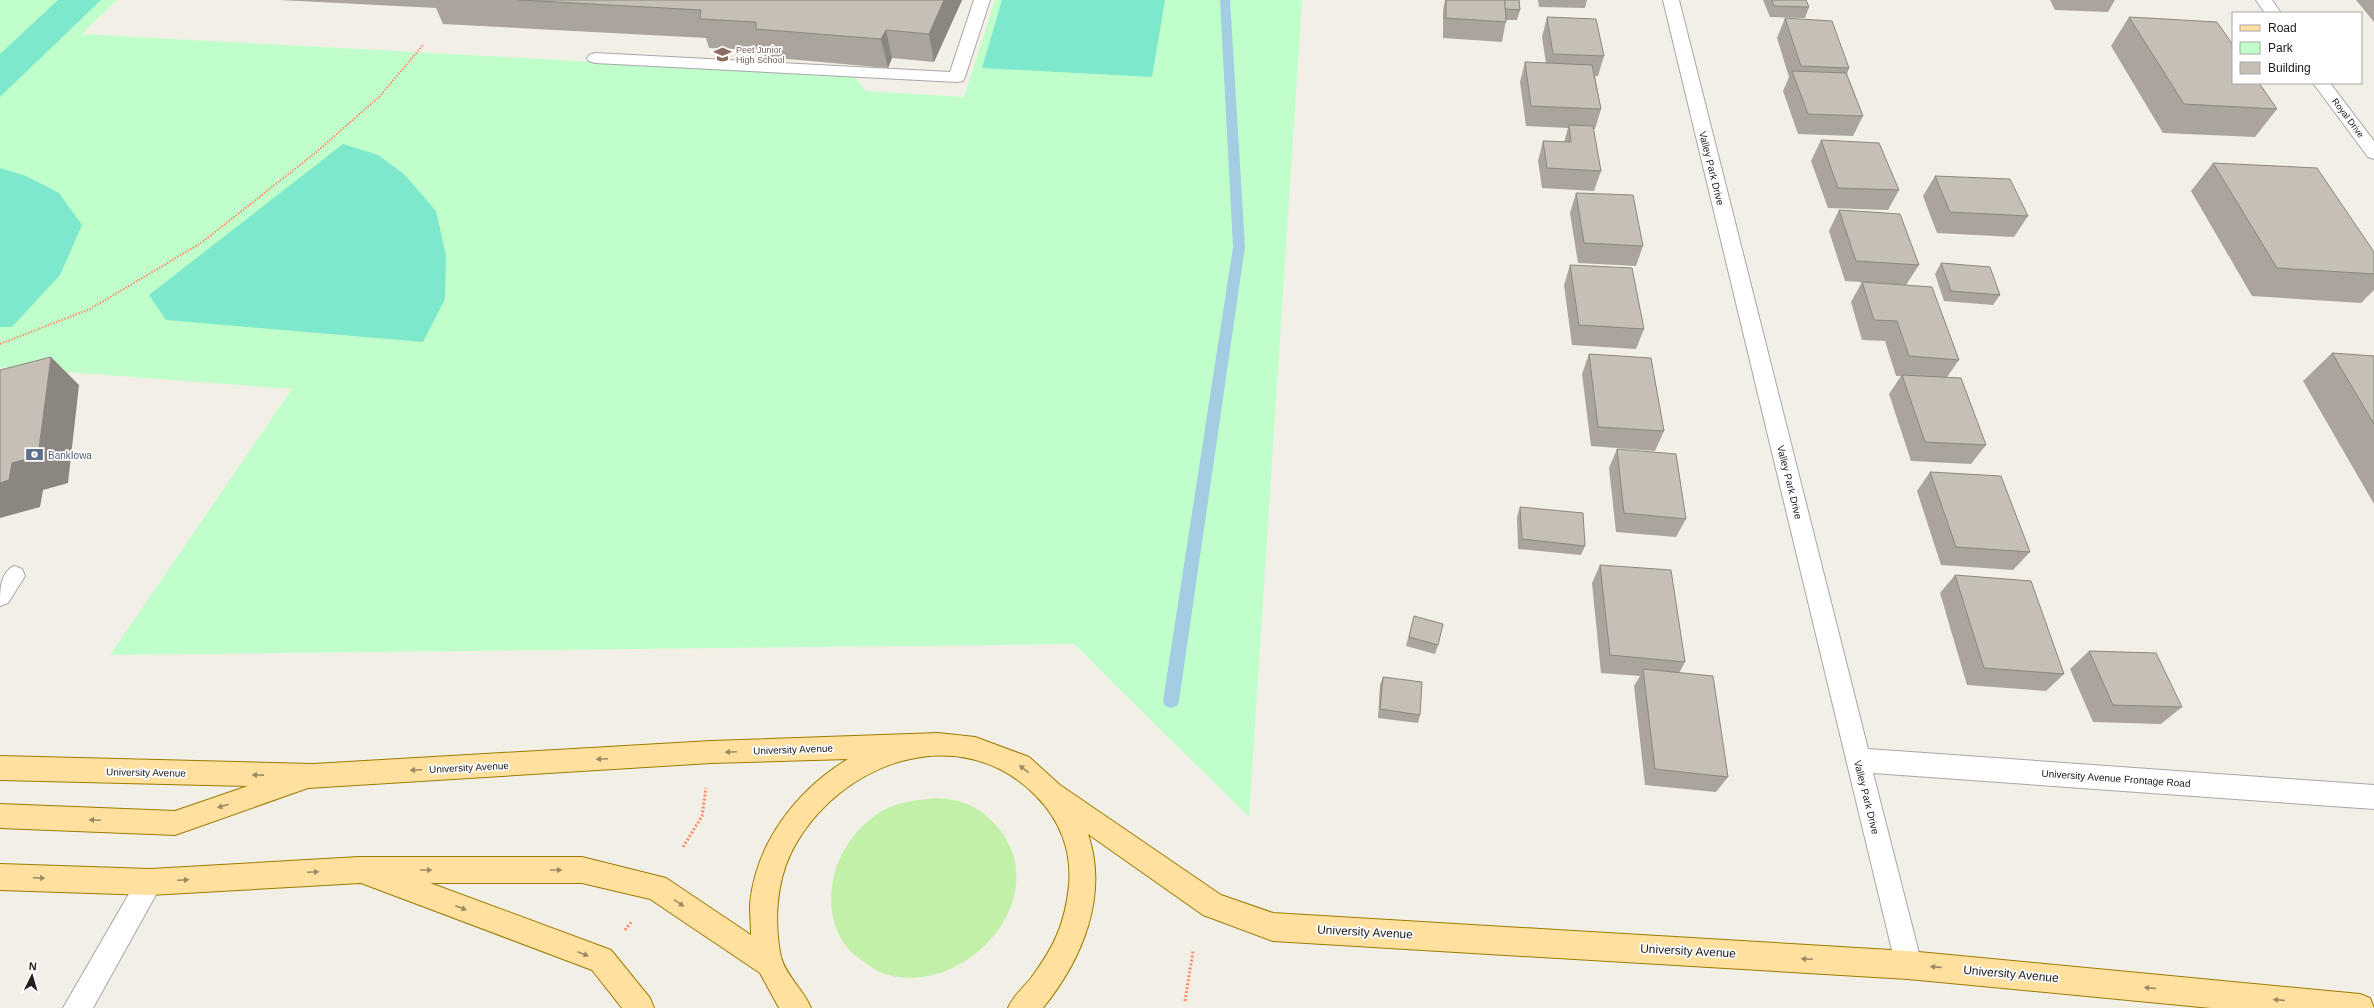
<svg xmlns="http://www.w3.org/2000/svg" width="2374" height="1008" font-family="Arial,sans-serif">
	<rect width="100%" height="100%" fill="#f2efe6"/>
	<!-- grass -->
	<path fill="#c3f0a8" d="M937 798C947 799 958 800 967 804 980 809 991 819 1000 830 1055 901 961 1001 882 973 874 970 866 963 859 958 848 952 839 937 835 925 822 881 843 835 882 811 899 801 919 800 937 798Z"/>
	<!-- park -->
	<polygon fill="#c0ffcc" points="0,0 117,0 82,34 854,76 866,91 964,97 995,0 1302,0 1249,817 1074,644 110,655 292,389 0,367"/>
	<!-- pitch -->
	<g fill="#7de8cb">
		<polygon points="58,0 101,0 0,97 0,54"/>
		<polygon points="1002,0 1165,0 1152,77 982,68"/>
		<polygon points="343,144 378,155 404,174 436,211 446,255 445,299 423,342 166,320 149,295"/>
		<polygon points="0,168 26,176 59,193 82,225 60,275 12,327 0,327"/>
	</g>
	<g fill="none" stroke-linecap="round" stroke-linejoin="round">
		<!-- stream -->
		<polygon fill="#a3cde3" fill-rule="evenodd" points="1220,0 1230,0 1245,247 1179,701 1177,706 1171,708 1165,706 1163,701 1233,247"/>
		<defs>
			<g id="service">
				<polygon points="974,0 990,0 965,77 963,81 957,82 595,63 589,61 587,58 589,55 595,53 950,72"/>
				<path d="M14 566 22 569 25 576 8 603 0 606C0 589 0 573 14 566Z"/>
				<polygon points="150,869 159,873 163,882 93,1008 63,1008 141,873"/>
			</g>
			<g id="minor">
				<polygon points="1663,0 1679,0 1868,749 2374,785 2374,809 1873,773 1922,965 1918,975 1908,979 1898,975"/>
				<polygon points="2256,0 2272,0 2281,13 2265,13"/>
				<polygon points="2313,83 2330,83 2374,141 2374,159 2368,157"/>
			</g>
			<path id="primary" d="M938 733 975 737 1029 757 1060 785 1221 895 1273 913 1908 951 2360 994 2370 998 2374 1008H2211L1908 979 1273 941 1203 915 1088 834C1109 896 1082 960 1043 1008H1008C1013 996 1023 988 1031 978 1054 947 1065 924 1069 885 1072 851 1060 820 1036 796 959 717 836 763 791 853 776 884 774 924 781 957 786 976 804 990 811 1008H779L760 973 650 899 582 883H430L611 950 650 998 654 1008H622L592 970 361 883 150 895 0 890V864L150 869 359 857H582L666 878 751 935C751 925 750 914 750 904 756 842 797 790 848 759L711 763 308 788 175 835 0 828V804L175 811 248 786 0 780V756L313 764 711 741Z"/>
		</defs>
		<!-- service casing -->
		<use href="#service" stroke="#a7a7a7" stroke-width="2"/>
		<!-- minor casing -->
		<use href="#minor" stroke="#a7a7a7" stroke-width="2"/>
		<!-- primary casing -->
		<use href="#primary" stroke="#9d7b00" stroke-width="2"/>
		<!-- path-far1 -->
		<polyline stroke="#ff8b6a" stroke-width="2" stroke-dasharray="1.5 1.5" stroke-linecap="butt" points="0,344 90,309 201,243 314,154 380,96 423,45"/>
		<!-- path -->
		<g stroke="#ff8b6a" stroke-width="3" stroke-dasharray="2 2" stroke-linecap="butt">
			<polyline points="683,847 702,816 706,788"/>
			<polyline points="625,930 632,921"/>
			<polyline points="1185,1001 1193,951"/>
		</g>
		<!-- service -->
		<use href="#service" fill="#fff" fill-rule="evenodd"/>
		<!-- minor -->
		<use href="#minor" fill="#fff" fill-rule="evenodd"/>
		<!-- primary -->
		<use href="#primary" fill="#ffe09e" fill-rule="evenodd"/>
	</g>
	<!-- wall -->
	<g fill="#aaa49c">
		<polygon points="280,0 962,0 934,62 892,58 888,68 765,57 763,50 709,48 706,38 443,24 436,8"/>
		<polygon points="1445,0 1519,0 1520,10 1517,20 1506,20 1502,42 1443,38 1443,11"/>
		<polygon points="1538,0 1587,0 1585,8 1539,7"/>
		<polygon points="1763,0 1806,0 1809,7 1805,18 1770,17"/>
		<polygon points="2050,0 2115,0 2108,12 2055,10"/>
		<polygon points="2356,0 2374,0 2374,22"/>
		<polygon points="1547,17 1604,56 1598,76 1595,76 1601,109 1595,129 1593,129 1601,171 1594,191 1542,188 1538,161 1543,141 1564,142 1568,128 1526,126 1520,82 1525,62 1546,63 1542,37"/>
		<polygon points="2129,17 2277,109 2255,137 2163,133 2111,46"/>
		<polygon points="1785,18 1849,68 1847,74 1863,116 1853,136 1798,134 1783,91 1789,77 1777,38"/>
		<polygon points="1821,140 1899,190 1888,210 1828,208 1811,161"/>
		<polygon points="2213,163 2374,252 2374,290 2361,303 2252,296 2191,191"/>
		<polygon points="1935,176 2028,216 2014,237 1937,233 1923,196"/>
		<polygon points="1576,193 1643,246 1636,266 1578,263 1570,213"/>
		<polygon points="1839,210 1919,265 1906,285 1845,281 1829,231"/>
		<polygon points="1941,263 2000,295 1993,305 1944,301 1935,274"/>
		<polygon points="1570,265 1644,329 1636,349 1572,345 1564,285"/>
		<polygon points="1862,282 1959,360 1947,377 1986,445 1971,464 1911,461 1889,394 1901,376 1896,376 1885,341 1862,340 1851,302"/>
		<polygon points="2332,353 2374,356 2374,504 2303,381"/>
		<polygon points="1589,354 1664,431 1655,451 1591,446 1582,374"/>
		<polygon points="1617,449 1686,519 1676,537 1616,532 1609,468"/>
		<polygon points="1930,472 2030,552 2013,570 1941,565 1917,491"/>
		<polygon points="1520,507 1585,546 1581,555 1518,549 1517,517"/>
		<polygon points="1600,565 1685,662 1679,673 1728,777 1716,792 1645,785 1634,686 1640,676 1601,673 1592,583"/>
		<polygon points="1955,575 2064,674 2046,691 1967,685 1940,593"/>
		<polygon points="1414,616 1438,645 1435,654 1406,646"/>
		<polygon points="2089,651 2182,707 2161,724 2093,722 2070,669"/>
		<polygon points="1383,677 1420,715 1418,723 1378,718 1380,685"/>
	</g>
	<!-- shaded-wall -->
	<g fill="#8b867f">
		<polygon points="944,0 962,0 934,62 929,34"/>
		<polygon points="886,30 892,58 888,68 881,39"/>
		<polygon points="51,357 79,385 68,483 43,490 40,507 0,518 0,483 12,463"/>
	</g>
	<!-- building -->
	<g fill="#c6bfb5" stroke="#8b867f">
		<polygon points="519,0 944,0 929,34 886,30 881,39 756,29 756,22 700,19 701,10"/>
		<polygon points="1446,0 1505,0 1506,22 1446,18"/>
		<polygon points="1505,0 1519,0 1520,10 1505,9"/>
		<polygon points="1772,0 1806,0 1809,7 1774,6"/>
		<polygon points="1547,17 1596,19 1604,56 1553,54"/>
		<polygon points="2129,17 2217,22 2233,45 2233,83 2259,83 2277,109 2184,104"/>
		<polygon points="1785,18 1832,21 1849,68 1801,66"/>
		<polygon points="1525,62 1592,65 1601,109 1531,106"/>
		<polygon points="1792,71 1846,73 1863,116 1808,114"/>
		<polygon points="1569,125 1593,126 1601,171 1547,168 1543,141 1571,142"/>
		<polygon points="1821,140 1879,143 1899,190 1838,188"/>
		<polygon points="2213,163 2317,168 2374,252 2374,274 2277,268"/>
		<polygon points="1935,176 2010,179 2028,216 1950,212"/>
		<polygon points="1576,193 1633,195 1643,246 1584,243"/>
		<polygon points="1839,210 1900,214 1919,265 1856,261"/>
		<polygon points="1941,263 1990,267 2000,295 1951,291"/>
		<polygon points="1570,265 1632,268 1644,329 1579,325"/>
		<polygon points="1862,282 1932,287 1959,360 1909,356 1897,321 1874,320"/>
		<polygon points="2332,353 2374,356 2374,424"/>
		<polygon points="1589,354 1651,358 1664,431 1598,427"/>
		<polygon points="51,357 38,456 12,463 9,480 0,483 0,370"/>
		<polygon points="1902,375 1961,378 1986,445 1925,442"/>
		<polygon points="1617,449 1676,454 1686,519 1624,513"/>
		<polygon points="1930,472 2001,476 2030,552 1956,547"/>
		<polygon points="1520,507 1583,513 1585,546 1522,539"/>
		<polygon points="1600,565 1671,570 1685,662 1610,655"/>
		<polygon points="1955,575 2031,581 2064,674 1984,668"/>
		<polygon points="1414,616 1443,624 1438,645 1409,637"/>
		<polygon points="2089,651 2156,653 2182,707 2113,705"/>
		<polygon points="1643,669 1713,676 1728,777 1655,769"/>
		<polygon points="1383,677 1422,682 1420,715 1380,709"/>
	</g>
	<!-- one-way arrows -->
	<defs><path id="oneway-solid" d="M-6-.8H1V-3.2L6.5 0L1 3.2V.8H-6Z"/></defs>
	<g fill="#9b8a65">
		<use href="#oneway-solid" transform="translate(731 752) rotate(178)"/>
		<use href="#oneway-solid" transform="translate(602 759) rotate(177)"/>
		<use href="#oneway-solid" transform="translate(1024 769) rotate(-143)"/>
		<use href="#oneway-solid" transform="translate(416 770) rotate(177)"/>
		<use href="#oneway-solid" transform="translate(258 775) rotate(-179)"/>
		<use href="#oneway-solid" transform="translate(223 806) rotate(162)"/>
		<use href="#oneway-solid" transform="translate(95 820) rotate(-178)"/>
		<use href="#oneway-solid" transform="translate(426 870)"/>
		<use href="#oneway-solid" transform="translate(556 870)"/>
		<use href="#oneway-solid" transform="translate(313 872) rotate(-3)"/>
		<use href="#oneway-solid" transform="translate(39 878) rotate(2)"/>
		<use href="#oneway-solid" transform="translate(183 880) rotate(-3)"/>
		<use href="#oneway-solid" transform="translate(679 903) rotate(34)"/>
		<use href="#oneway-solid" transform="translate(461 908) rotate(21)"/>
		<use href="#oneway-solid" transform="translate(583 954) rotate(21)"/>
		<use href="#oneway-solid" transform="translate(1807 959) rotate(-177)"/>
		<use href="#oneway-solid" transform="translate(1936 967) rotate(-175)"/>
		<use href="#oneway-solid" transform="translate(2150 988) rotate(-175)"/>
		<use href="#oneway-solid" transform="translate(2279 1000) rotate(-175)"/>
	</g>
	<!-- icons -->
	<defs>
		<symbol id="school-bare" viewBox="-9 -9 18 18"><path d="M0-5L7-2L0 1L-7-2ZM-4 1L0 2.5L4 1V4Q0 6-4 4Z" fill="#8d6e63" stroke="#fff" stroke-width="2.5" paint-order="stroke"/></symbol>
		<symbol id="bank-bare" viewBox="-9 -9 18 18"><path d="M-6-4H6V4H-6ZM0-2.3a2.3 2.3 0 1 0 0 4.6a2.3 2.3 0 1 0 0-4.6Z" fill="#5c6f8a" stroke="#fff" stroke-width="2.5" paint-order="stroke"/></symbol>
	</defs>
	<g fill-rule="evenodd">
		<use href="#school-bare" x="710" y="42" width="25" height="25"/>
		<use href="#bank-bare" x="22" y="442" width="25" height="25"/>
	</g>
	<g text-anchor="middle" stroke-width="3.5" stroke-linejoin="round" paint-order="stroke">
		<!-- far-education labels -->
		<g font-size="9" fill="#785e54" stroke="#fff" text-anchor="start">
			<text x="736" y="53">Peet Junior<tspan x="736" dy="10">High School</tspan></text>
		</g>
		<!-- far-street labels -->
		<g font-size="9" fill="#202020" stroke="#fff">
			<text transform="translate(2348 118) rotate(53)" y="3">Royal Drive</text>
		</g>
		<!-- street labels -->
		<g font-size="10" fill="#202020" stroke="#fff">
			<text transform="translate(1712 168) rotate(76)" y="4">Valley Park Drive</text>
			<text transform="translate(1790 482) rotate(76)" y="4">Valley Park Drive</text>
			<text transform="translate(793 749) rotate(-2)" y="4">University Avenue</text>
			<text transform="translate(469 767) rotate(-3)" y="4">University Avenue</text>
			<text transform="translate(146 772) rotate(1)" y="4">University Avenue</text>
			<text transform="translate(2116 778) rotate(4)" y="4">University Avenue Frontage Road</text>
			<text transform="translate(1867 797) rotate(76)" y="4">Valley Park Drive</text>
		</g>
		<!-- service labels -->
		<g font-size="10" fill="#4e5e75" stroke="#fff" text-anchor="start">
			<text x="48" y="459">BankIowa</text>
		</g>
		<!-- near-street labels -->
		<g font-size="12" fill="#202020" stroke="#fff">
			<text transform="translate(1365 932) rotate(3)" y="4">University Avenue</text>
			<text transform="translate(1688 951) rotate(3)" y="4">University Avenue</text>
			<text transform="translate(2011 974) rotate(5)" y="4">University Avenue</text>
		</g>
	</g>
	<!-- legend -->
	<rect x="2232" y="12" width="130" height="72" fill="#ffffff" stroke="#a6a6a6"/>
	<rect x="2240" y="25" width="20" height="6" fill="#ffe09e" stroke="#a6a6a6"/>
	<text x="2268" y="32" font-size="12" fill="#202020">Road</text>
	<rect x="2240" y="42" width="20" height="12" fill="#c0ffcc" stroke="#a6a6a6"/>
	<text x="2268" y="52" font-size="12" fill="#202020">Park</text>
	<rect x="2240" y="62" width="20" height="12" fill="#c6bfb5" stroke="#a6a6a6"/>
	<text x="2268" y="72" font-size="12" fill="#202020">Building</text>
	<!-- north arrow -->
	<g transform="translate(32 976) rotate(5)" stroke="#ffffff" stroke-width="3" paint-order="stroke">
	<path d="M0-3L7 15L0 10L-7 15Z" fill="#202020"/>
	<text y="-6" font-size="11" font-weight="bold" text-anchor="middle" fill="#202020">N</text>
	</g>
</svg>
